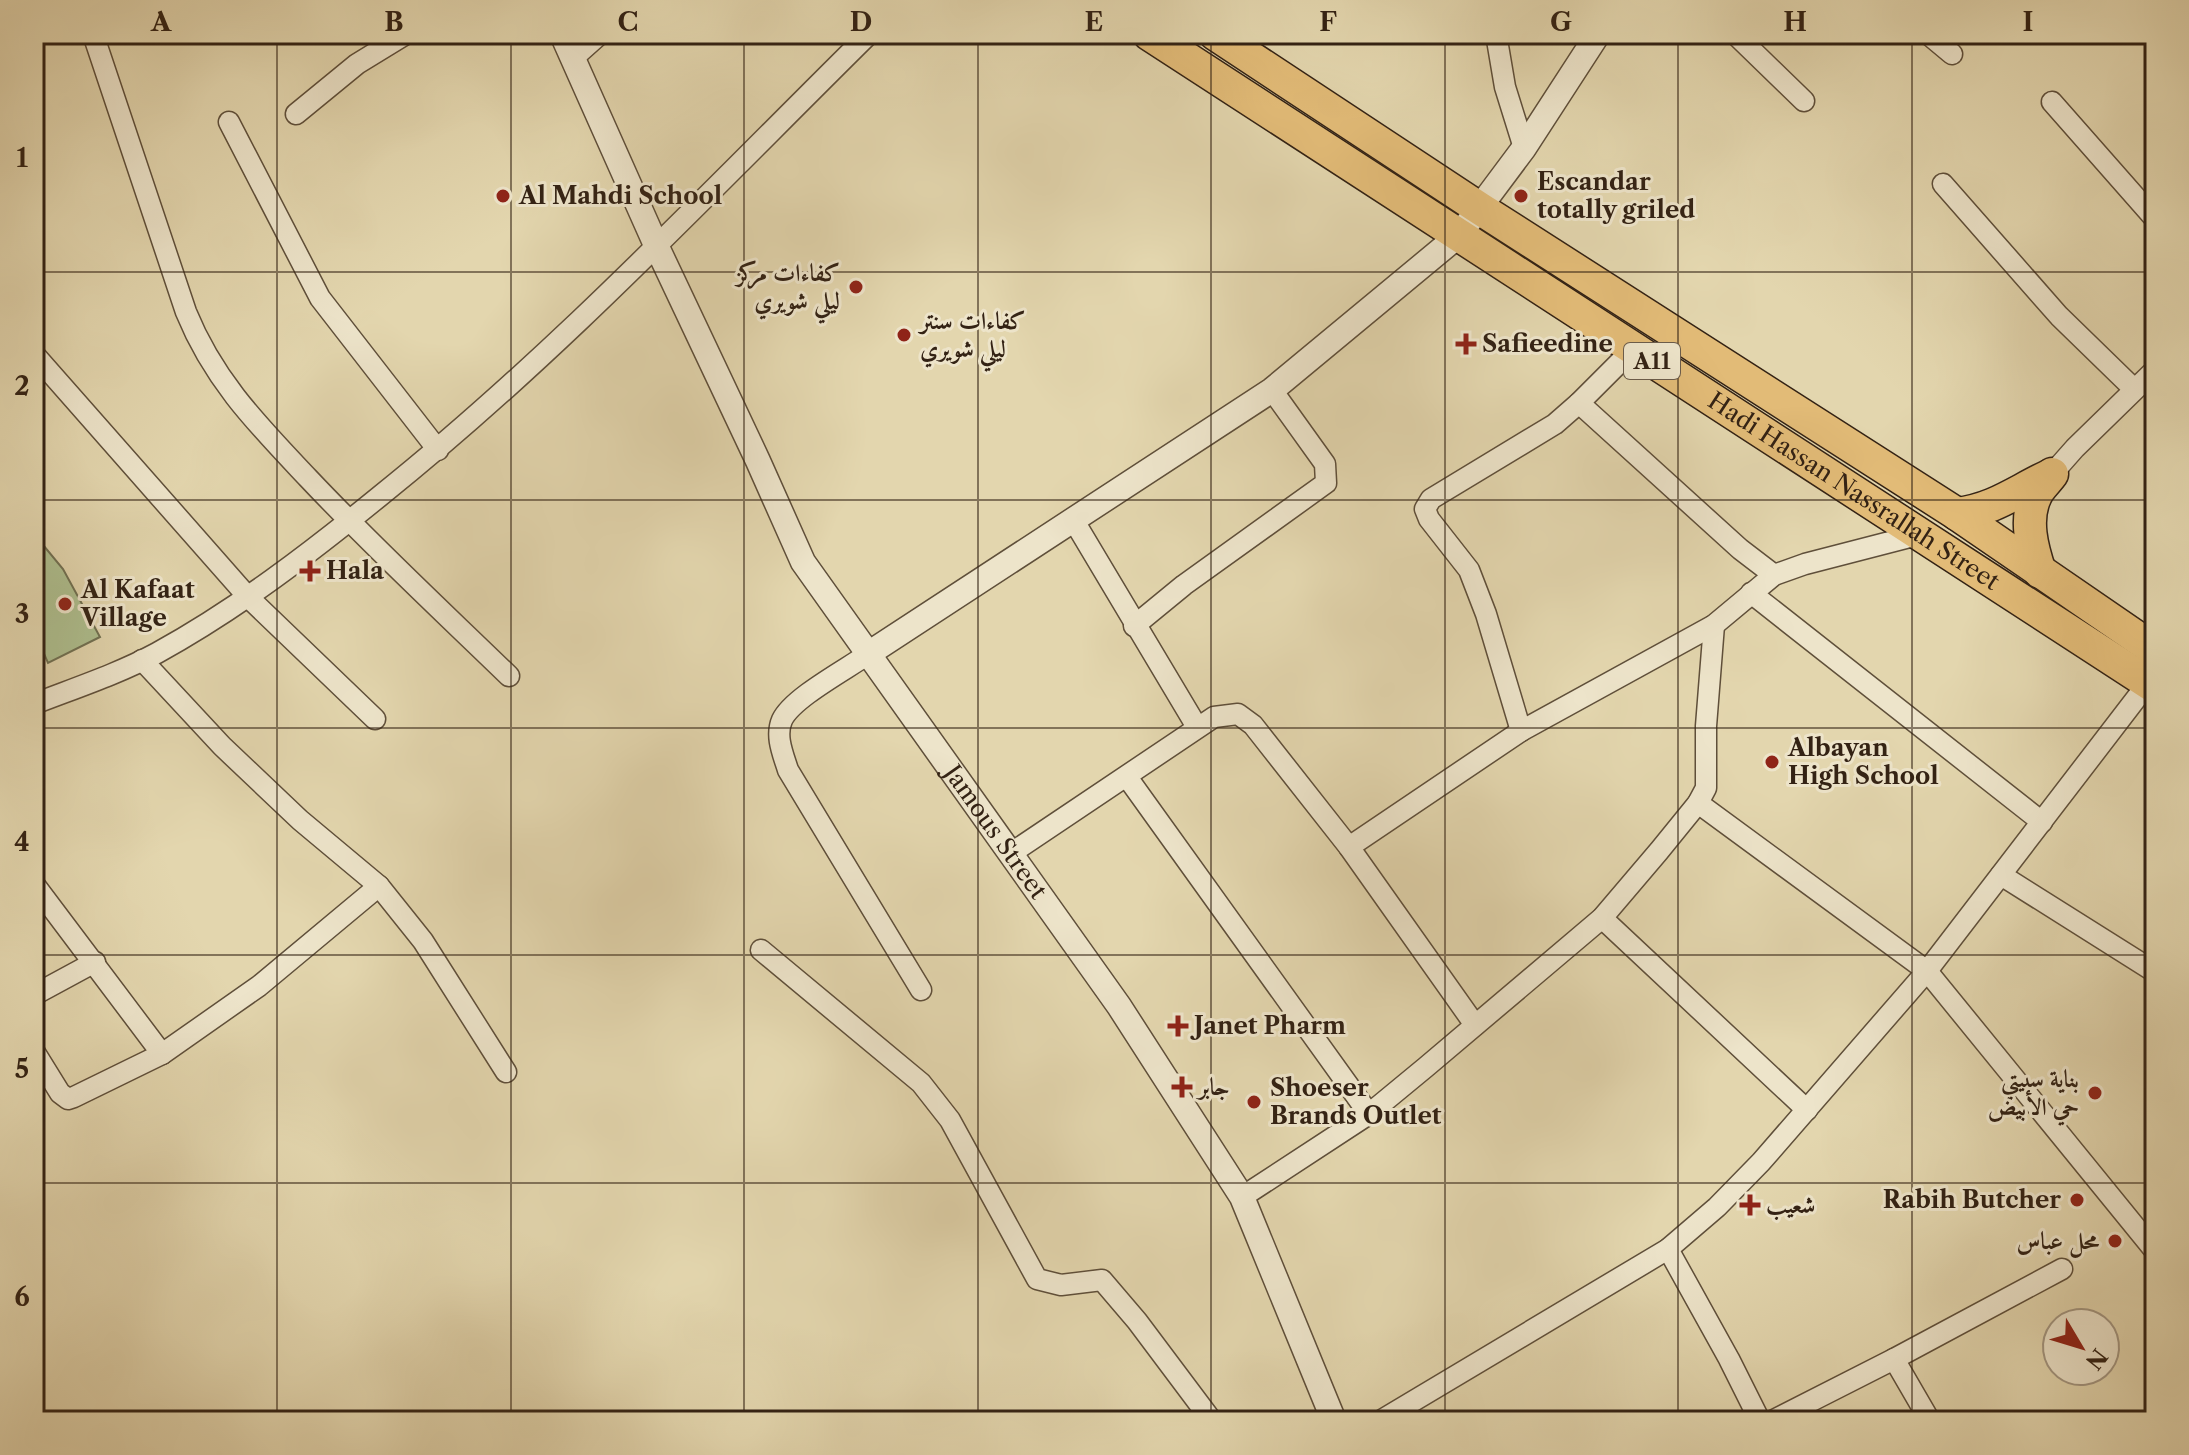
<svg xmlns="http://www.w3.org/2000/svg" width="2189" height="1455" font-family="'Libre Caslon Text',Amiri,serif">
	<rect width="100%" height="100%" fill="#e3d6ae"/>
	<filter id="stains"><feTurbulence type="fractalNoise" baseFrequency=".0025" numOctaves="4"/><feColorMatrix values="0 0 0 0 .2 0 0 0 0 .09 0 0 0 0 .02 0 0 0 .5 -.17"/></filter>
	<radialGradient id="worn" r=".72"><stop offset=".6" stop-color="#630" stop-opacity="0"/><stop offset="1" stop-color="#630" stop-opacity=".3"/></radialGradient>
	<!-- green -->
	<polygon fill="#aebf8f" stroke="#707052" stroke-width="2" points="34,534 63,569 100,637 48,663 34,631"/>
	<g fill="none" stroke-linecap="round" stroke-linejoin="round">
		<defs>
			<g id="minor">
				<path d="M93 34 186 312C214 381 258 425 308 478 373 547 442 611 509 676"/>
				<polyline points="1496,34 1505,87 1524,148"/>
				<polyline points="1735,34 1804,101"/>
				<polyline points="1928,34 1952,54"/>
				<polyline points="572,59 600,34"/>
				<polyline points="2052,102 2155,219"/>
				<polyline points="296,114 357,64 406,34"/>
				<polyline points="229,122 320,298 438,450"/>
				<polyline points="1943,184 2059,316 2134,389"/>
				<polyline points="34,354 248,597 375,719"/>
				<polyline points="1579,403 1740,549 1774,575"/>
				<polyline points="2052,474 2075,448 2155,370"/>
				<polyline points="1074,521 1197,727"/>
				<polyline points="1751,593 2042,822"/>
				<polyline points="1134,626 1184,585 1326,483 1325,464 1272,390"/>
				<path d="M868 654C847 669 792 698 782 720 775 736 783 754 788 770L921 990"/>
				<polyline points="142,660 222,746 300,820 379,886 423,941 506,1072"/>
				<path d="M34 704C75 688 118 674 157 653 237 609 310 553 380 496 555 356 710 191 869 34"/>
				<polyline points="1521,731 1486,614 1469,570 1429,519 1425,509 1431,499 1555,424 1579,403 1633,349"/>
				<polyline points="1127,777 1369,1114"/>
				<polyline points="1698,803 1927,971 2155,1251"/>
				<polyline points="1349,847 1521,731 1714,625 1774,575 1805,564 1921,534"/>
				<polyline points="1010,854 1214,717 1238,714 1253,725 1349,847 1475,1025"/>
				<polyline points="2001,875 2155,972"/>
				<polyline points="34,884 162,1054"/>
				<polyline points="1602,918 1807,1110"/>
				<polyline points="761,950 921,1083 950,1120 1037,1279 1061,1285 1102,1280 1137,1321 1212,1421"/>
				<polyline points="34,995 95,962"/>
				<polyline points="34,1051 60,1093 68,1099 74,1097 162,1054 259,986 379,886"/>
				<polyline points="1242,1197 1369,1114 1426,1067 1602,918 1659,851 1698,803 1706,788 1706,726 1714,625"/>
				<polyline points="1668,1249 1729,1359 1760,1421"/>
				<polyline points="1894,1359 2062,1269"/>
				<polyline points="1380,1421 1668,1249 1717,1207 1761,1162 1927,971 2148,683"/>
				<polyline points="1772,1421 1894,1359 1930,1421"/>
			</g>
			<g id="tertiary">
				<path id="s1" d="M562 34 656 245 758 461 803 562 1119 1006 1242 1197 1334 1421"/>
				<polyline points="868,654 1272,390 1459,235 1524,148 1598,34"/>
			</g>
			<g id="trunk">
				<path id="s2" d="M1149 34 2155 687"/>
				<polyline points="1215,34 1479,208 1957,514 2155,650"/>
				<path d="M1957 514C1995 509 2015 492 2049 476"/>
				<path d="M2040 572C2032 548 2024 519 2036 495 2039 488 2047 481 2052 474"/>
			</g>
		</defs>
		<!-- minor casing -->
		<use href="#minor" stroke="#5f4f3a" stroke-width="23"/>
		<!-- tertiary casing -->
		<use href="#tertiary" stroke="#5f4f3a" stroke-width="27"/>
		<!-- trunk casing -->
		<use href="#trunk" stroke="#332214" stroke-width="35"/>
		<!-- minor -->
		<use href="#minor" stroke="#ede4ca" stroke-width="20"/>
		<!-- tertiary -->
		<use href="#tertiary" stroke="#ede4ca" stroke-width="24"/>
		<!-- trunk -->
		<use href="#trunk" stroke="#e2bb77" stroke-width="32"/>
	</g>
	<!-- grid -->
	<path fill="none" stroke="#332214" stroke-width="2" stroke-opacity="0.55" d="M277 34V1421M511 34V1421M744 34V1421M978 34V1421M1211 34V1421M1445 34V1421M1678 34V1421M1912 34V1421M34 272H2155M34 500H2155M34 728H2155M34 955H2155M34 1183H2155"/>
	<!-- markers -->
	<g fill="#8f2418" stroke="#ede4ca" stroke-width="3">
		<circle cx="503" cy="196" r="8"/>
		<circle cx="1521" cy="196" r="8"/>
		<circle cx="856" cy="287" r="8"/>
		<circle cx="904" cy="335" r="8"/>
		<path d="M1462 332h8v8h8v8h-8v8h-8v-8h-8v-8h8z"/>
		<path d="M306 559h8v8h8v8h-8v8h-8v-8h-8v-8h8z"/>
		<circle cx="65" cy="604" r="8"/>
		<circle cx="1772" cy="762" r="8"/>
		<path d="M1174 1014h8v8h8v8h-8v8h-8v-8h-8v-8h8z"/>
		<path d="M1178 1075h8v8h8v8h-8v8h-8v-8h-8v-8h8z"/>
		<circle cx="2095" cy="1093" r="8"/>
		<circle cx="1254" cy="1102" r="8"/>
		<circle cx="2077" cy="1200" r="8"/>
		<path d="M1746 1193h8v8h8v8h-8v8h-8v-8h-8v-8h8z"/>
		<circle cx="2115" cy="1241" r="8"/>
	</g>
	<g text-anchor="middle" stroke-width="6" stroke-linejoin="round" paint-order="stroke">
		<!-- shield labels -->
		<rect fill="#ede4ca" stroke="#6b5c4b" stroke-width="2" x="1624" y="343" width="56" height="36" rx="6"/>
		<g font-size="22" font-weight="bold" fill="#332214">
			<text x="1652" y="369">A11</text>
		</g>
		<!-- poi labels -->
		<g font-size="24" font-weight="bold" fill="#332214" stroke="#ede4ca" text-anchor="start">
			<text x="1537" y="190">Escandar<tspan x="1537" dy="28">totally griled</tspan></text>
			<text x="519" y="204">Al Mahdi School</text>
			<text x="840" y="281" text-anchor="end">كفاءات مركز<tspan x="840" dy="28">ليلي شويري</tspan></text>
			<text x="920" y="329">كفاءات سنتر<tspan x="920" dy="28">ليلي شويري</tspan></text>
			<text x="1482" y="352">Safieedine</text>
			<text x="326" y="579">Hala</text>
			<text x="81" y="598">Al Kafaat<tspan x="81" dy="28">Village</tspan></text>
			<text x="1788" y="756">Albayan<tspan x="1788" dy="28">High School</tspan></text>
			<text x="1194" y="1034">Janet Pharm</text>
			<text x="2079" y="1087" text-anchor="end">بناية سبيتي<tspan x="2079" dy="28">حي الأبيض</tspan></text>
			<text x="1198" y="1095">جابر</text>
			<text x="1270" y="1096">Shoeser<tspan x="1270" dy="28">Brands Outlet</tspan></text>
			<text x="2061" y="1208" text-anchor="end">Rabih Butcher</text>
			<text x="1766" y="1213">شعيب</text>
			<text x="2099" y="1249" text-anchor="end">محل عباس</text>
		</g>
		<!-- street labels -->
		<g font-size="24" fill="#332214" stroke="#ede4ca">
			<text dy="8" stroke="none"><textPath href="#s2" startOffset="840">Hadi Hassan Nassrallah Street</textPath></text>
			<text dy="8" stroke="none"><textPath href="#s1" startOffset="912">Jamous Street</textPath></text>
		</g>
	</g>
	<!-- margin -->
	<rect width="2189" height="1455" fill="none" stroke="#e3d6ae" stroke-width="88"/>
	<!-- north arrow -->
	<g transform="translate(2081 1347) rotate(128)"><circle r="38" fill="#ede4ca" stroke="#a39681" stroke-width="2"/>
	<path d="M0-6L14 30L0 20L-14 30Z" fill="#8f2418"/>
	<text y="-12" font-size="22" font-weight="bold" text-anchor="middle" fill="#332214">N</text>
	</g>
	<rect x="44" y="44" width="2101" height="1367" fill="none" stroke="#332214" stroke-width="3"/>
	<g font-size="26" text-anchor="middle" font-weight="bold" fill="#332214">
		<text x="161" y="31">A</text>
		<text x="394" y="31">B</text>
		<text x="628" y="31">C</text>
		<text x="861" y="31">D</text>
		<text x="1094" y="31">E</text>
		<text x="1328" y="31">F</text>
		<text x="1561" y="31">G</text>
		<text x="1795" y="31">H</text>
		<text x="2028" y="31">I</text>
		<text x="22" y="167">1</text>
		<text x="22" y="395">2</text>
		<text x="22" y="623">3</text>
		<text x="22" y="851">4</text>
		<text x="22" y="1078">5</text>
		<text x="22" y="1306">6</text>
	</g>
	<rect width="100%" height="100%" filter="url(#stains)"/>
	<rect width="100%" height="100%" fill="url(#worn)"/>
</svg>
